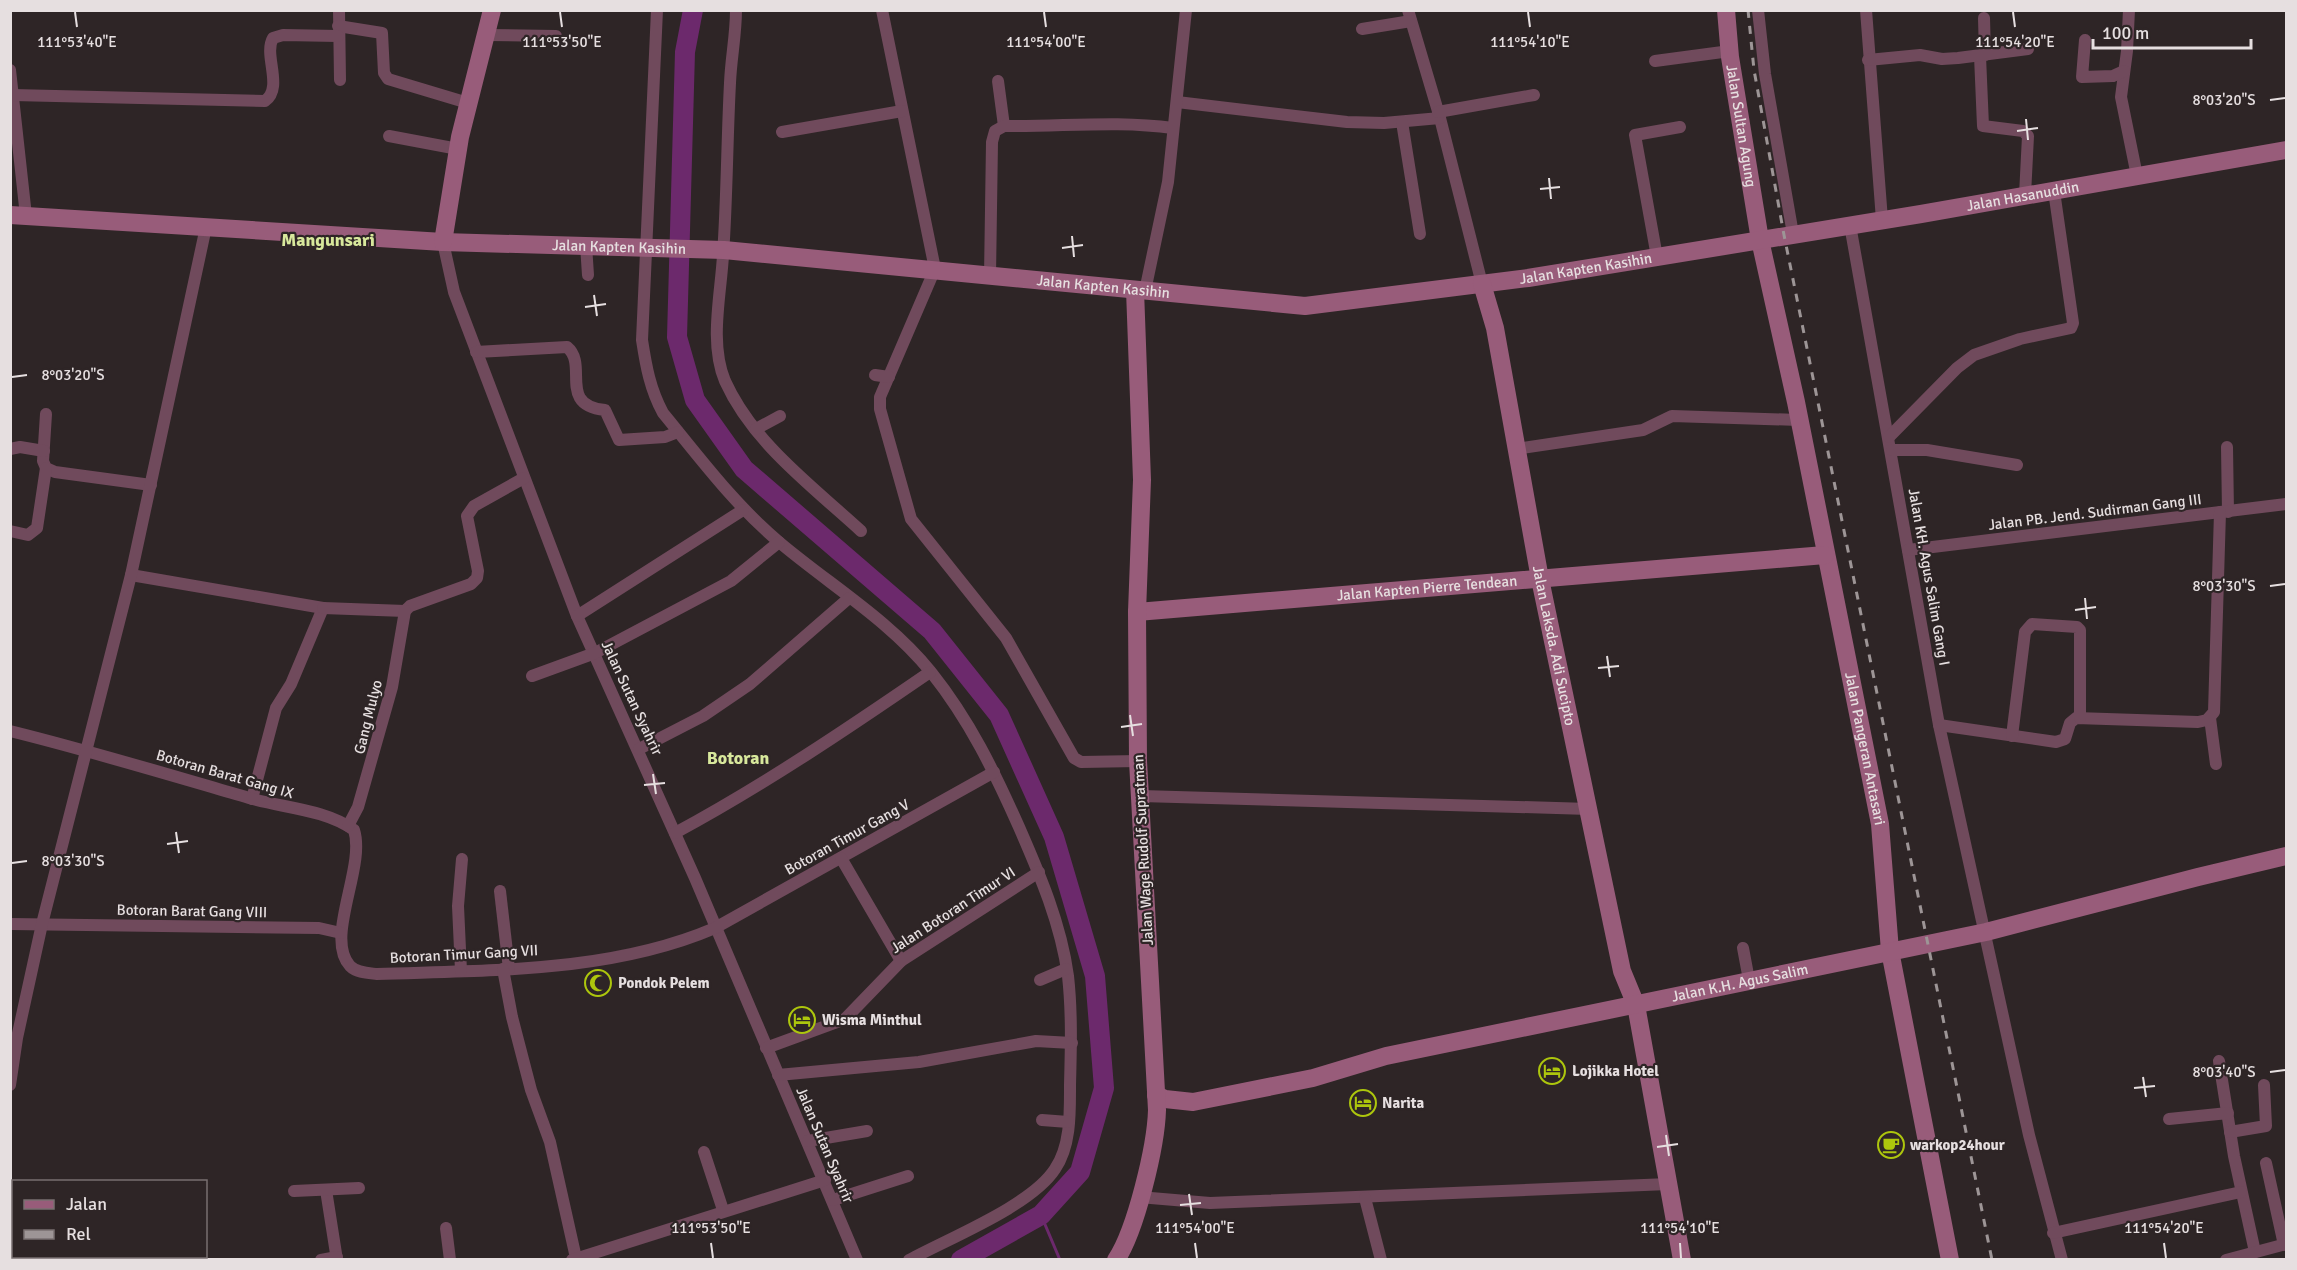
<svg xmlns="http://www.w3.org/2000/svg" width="2297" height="1270" font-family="Signika,sans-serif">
	<rect width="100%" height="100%" fill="#2e2526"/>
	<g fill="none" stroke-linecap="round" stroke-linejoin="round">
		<!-- stream -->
		<polyline stroke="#6c296c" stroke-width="3" points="1041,1215 1060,1260"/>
		<!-- river -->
		<polyline stroke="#6c296c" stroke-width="20" points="693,10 685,52 677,337 695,400 744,469 932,631 999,715 1054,837 1095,976 1104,1088 1080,1172 1041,1215 961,1260"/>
		<!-- street -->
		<g stroke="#704a5c" stroke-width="12">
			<polyline points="339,10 340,80"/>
			<path d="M657 10 642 340C646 366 650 389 663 413 700 458 734 504 779 542 830 585 889 620 931 672 970 721 994 771 1019 827 1040 875 1061 924 1068 976 1072 1012 1071 1049 1070 1085 1070 1112 1071 1146 1055 1169 1031 1206 949 1238 909 1260"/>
			<path d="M736 10C736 35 731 58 730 83 727 140 727 198 723 255 721 294 709 343 725 381 753 443 812 486 861 531"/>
			<polyline points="882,10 935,269 880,397 880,409 911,519 1006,638 1074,758 1081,762 1138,761"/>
			<polyline points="1408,10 1440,118 1482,284"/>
			<polyline points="1758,10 1765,74 1793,234"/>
			<polyline points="1866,10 1882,220"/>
			<polyline points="2129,10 2127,51 2121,97 2137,176"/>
			<polyline points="1984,18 1985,55"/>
			<polyline points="338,26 382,33 384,73 388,79 468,103"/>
			<polyline points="1362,29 1411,21"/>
			<polyline points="486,35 556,36"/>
			<polyline points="2085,40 2082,77 2113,76 2124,71"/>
			<polyline points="1980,56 1983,126 2023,131 2028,136 2025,195"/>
			<polyline points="1868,60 1920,55 1942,59 1958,58 2028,49"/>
			<polyline points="1655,61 1730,51"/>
			<polyline points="10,70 26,216"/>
			<polyline points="998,81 1004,126"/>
			<path d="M13 95 265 101C284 87 263 55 273 38L283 35 338 36"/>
			<polyline points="1177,102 1347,122 1384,123 1440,118"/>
			<polyline points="1438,112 1534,95"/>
			<polyline points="1402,122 1420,234"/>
			<polyline points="782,132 902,111"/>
			<polyline points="389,136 458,149"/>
			<polyline points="1850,225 1939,725 2029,1135 2062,1260"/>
			<polyline points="443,242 454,292 577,616 695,878 857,1260"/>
			<polyline points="586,245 588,275"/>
			<polyline points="1657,257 1635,135 1680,127"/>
			<path d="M990 276 992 142 995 131 1004 126C1061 127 1116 120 1173 128"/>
			<polyline points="1145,291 1168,182 1186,10"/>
			<path d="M476 352 567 347C589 365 557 405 605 410L619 440 665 437 678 432"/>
			<polyline points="875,375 889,377"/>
			<polyline points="46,414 43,461 46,468 55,472 151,485"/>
			<polyline points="756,429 780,416"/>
			<polyline points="1889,437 1957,368 1974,355 2020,339 2071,328 2073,323 2054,191"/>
			<polyline points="2227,447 2228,512"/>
			<polyline points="10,449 20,447 44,451"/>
			<polyline points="1516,449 1643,430 1672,416 1799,420"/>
			<polyline points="1892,450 1927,450 2017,465"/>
			<polyline points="10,531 28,535 37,528 46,468"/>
			<polyline points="1908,550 2286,504"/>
			<polyline points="131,575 323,608 291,684 276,708 252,799"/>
			<polyline points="323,608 405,611 410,606 471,584 477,578 478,571 467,516 474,506 524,478"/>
			<polyline points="577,616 743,510"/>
			<polyline points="532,676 595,653 731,581 779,542"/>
			<polyline points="2210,718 2216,764"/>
			<polyline points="1939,725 2056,742 2065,739 2070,723 2076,718 2198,722 2207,720 2214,712 2220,512"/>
			<path d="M10 731C91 751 170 775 249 798 283 808 324 809 354 830 366 867 324 938 350 966 357 973 368 973 377 974 489 970 610 973 715 928L994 772"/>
			<polyline points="2012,736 2025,632 2032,624 2077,627 2080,630 2080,718"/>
			<polyline points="639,749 703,716 750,684 849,598"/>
			<polyline points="1141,796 1589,809"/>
			<polyline points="348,826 358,807 392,687 405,611"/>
			<path d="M675 833C764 785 847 729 930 672"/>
			<polyline points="841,858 901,961"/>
			<polyline points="500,891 509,969"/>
			<polyline points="10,924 319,928 341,933"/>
			<polyline points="1743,948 1749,980"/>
			<polyline points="503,969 512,1017 531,1090 550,1142 576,1258"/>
			<polyline points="461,971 458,906 462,859"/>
			<polyline points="1040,980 1066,969"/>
			<polyline points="766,1048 845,1019 901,961 1039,872"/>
			<polyline points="2219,1061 2234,1156 2255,1252"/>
			<polyline points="778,1075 919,1062 1036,1041 1072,1043"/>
			<polyline points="10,1085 17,1038 42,924 131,575 206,227"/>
			<polyline points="2169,1119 2228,1113"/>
			<polyline points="1042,1120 1068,1122"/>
			<polyline points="2230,1132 2266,1126 2264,1085"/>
			<polyline points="808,1141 867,1131"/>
			<polyline points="704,1152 723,1210"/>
			<polyline points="2266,1163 2284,1245"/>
			<polyline points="326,1190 337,1260"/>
			<polyline points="294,1191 359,1188"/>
			<polyline points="10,1196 13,1230"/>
			<polyline points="1139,1197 1210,1203 1668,1184"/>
			<polyline points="1365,1198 1381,1260"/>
			<polyline points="833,1200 908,1176"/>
			<polyline points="446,1228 450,1260"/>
			<polyline points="10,1229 14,1249"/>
			<polyline points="2053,1233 2241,1192"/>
			<polyline points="131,1256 131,1260"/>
			<polyline points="321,1260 337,1257"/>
			<polyline points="572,1260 825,1180"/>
			<polyline points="2226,1260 2286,1244"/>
		</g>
		<!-- secondary -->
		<g stroke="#985c7a" stroke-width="18">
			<path id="s1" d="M1726 10 1730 57 1760 240 1796 402 1880 824 1890 951 1950 1260"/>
			<path id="s2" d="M10 215 443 242 724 250 1305 306 1528 278 1921 214 2286 150"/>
			<polyline points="443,242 460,137 492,10"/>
			<path id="s3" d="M1482 284 1495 328 1540 579 1622 971 1636 1005 1682 1260"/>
			<path id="s4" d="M1137 612 1825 555"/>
			<path id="s5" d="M1156 1095 1165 1099 1193 1102 1313 1078 1386 1056 1986 932 2198 877 2286 856"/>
			<path d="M1116 1260C1136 1230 1156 1146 1157 1110L1138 761 1137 612 1142 480 1135 290"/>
		</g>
		<!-- rail -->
		<polyline stroke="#9d9596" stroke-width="3" stroke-dasharray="8 8" stroke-linecap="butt" points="1748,10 1754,70 1784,235 1992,1260"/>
	</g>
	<!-- ticks -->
	<path fill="none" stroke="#e6dfe0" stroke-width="2" d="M75 12 77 27M560 12 562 27M1044 12 1046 27M1528 12 1530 27M2013 12 2015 27M2270 100 2285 98M2026 119 2028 140M2017 131 2038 128M1549 178 1551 199M1540 189 1560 187M1072 236 1074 257M1062 248 1083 245M594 295 597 316M585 307 606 304M12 377 27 375M2270 586 2285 584M2085 598 2087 619M2075 610 2096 607M1607 656 1610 677M1598 668 1619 666M1130 715 1133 736M1121 727 1142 724M653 774 656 794M644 785 665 783M176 832 179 853M167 844 188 841M12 863 27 861M2270 1072 2285 1070M2143 1077 2146 1097M2134 1088 2155 1086M1666 1135 1669 1156M1657 1147 1678 1144M1189 1194 1192 1215M1180 1205 1201 1203M711 1243 713 1258M1195 1243 1197 1258M1680 1243 1681 1258M2164 1243 2166 1258"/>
	<!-- icons -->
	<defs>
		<symbol id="mosque-ring" viewBox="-11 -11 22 22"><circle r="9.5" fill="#2e2526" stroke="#adc60d" stroke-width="1.5"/><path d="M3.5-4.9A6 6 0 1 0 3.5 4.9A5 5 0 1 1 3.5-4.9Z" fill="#adc60d"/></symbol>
		<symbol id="hotel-ring" viewBox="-11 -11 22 22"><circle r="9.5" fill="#2e2526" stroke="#adc60d" stroke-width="1.5"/><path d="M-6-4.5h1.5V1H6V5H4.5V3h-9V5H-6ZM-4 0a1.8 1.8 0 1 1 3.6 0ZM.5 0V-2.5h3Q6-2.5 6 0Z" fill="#adc60d"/></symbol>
		<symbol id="cafe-ring" viewBox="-11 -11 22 22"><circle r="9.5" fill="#2e2526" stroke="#adc60d" stroke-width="1.5"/><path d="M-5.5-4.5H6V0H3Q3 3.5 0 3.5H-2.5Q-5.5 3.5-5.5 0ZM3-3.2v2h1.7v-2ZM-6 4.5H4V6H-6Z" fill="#adc60d"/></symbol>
	</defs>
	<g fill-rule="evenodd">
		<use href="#mosque-ring" x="583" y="968" width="30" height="30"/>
		<use href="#hotel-ring" x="787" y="1005" width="30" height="30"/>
		<use href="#hotel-ring" x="1537" y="1056" width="30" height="30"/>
		<use href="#hotel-ring" x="1348" y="1088" width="30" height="30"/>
		<use href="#cafe-ring" x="1876" y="1130" width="30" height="30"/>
	</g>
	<g text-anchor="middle" stroke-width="4.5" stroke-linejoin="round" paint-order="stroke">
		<!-- street labels -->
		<g font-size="15" fill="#e6dfe0" stroke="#2e2526">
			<text dy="5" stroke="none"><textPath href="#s1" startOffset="117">Jalan Sultan Agung</textPath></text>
			<text dy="5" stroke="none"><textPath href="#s2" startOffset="2025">Jalan Hasanuddin</textPath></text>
			<text dy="5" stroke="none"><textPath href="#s2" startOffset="610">Jalan Kapten Kasihin</textPath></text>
			<text dy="5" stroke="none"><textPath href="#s2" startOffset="1582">Jalan Kapten Kasihin</textPath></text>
			<text dy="5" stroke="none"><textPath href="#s2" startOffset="1096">Jalan Kapten Kasihin</textPath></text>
			<text transform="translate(2095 512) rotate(-7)" y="5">Jalan PB. Jend. Sudirman Gang III</text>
			<text transform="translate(1929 577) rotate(80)" y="5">Jalan KH. Agus Salim Gang I</text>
			<text dy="5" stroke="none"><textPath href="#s4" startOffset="291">Jalan Kapten Pierre Tendean</textPath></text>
			<text dy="5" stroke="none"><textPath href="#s3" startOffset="369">Jalan Laksda. Adi Sucipto</textPath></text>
			<text transform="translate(632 698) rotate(65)" y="5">Jalan Sutan Syahrir</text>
			<text transform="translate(368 717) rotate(-76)" y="5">Gang Mulyo</text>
			<text dy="5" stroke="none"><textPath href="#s1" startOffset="752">Jalan Pangeran Antasari</textPath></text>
			<text transform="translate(225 774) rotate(16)" y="5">Botoran Barat Gang IX</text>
			<text transform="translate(847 837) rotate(-29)" y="5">Botoran Timur Gang V</text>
			<text transform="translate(1143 850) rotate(-93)" y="5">Jalan Wage Rudolf Supratman</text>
			<text transform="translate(953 910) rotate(-33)" y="5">Jalan Botoran Timur VI</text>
			<text transform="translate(192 911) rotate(1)" y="5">Botoran Barat Gang VIII</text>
			<text transform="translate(464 954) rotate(-3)" y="5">Botoran Timur Gang VII</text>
			<text dy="5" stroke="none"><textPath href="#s5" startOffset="598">Jalan K.H. Agus Salim</textPath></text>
			<text transform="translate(825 1145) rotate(67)" y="5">Jalan Sutan Syahrir</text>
		</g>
		<!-- poi labels -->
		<g font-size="15" font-weight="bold" fill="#e6dfe0" stroke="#2e2526" text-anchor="start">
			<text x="618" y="988">Pondok Pelem</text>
			<text x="822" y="1025">Wisma Minthul</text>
			<text x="1572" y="1076">Lojikka Hotel</text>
			<text x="1382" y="1108">Narita</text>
			<text x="1910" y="1150">warkop24hour</text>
		</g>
		<!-- quarter labels -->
		<g font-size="18" font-weight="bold" fill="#d8e89c" stroke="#2e2526">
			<text x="328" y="246">Mangunsari</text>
			<text x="738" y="764">Botoran</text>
		</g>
	</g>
	<g font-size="15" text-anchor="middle" fill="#e6dfe0" stroke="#2e2526" stroke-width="4.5" stroke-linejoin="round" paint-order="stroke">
		<text x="77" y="47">111°53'40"E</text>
		<text x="562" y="47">111°53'50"E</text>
		<text x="1046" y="47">111°54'00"E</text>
		<text x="1530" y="47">111°54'10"E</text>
		<text x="2015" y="47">111°54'20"E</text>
		<text x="2224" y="105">8°03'20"S</text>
		<text x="73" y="380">8°03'20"S</text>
		<text x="2224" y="591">8°03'30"S</text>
		<text x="73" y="866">8°03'30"S</text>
		<text x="2224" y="1077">8°03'40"S</text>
		<text x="711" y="1233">111°53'50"E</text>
		<text x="1195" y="1233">111°54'00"E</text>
		<text x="1680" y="1233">111°54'10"E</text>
		<text x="2164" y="1233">111°54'20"E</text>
	</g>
	<!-- border -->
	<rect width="2297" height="1270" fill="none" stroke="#e6dfe0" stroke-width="24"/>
	<!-- legend -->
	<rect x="12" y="1180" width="195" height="78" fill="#2e2526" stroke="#786f70" stroke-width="1.5"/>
	<rect x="24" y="1200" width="30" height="9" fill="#985c7a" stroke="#786f70" stroke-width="1.5"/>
	<text x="66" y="1210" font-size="18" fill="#e6dfe0">Jalan</text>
	<rect x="24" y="1230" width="30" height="9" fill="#9d9596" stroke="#786f70" stroke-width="1.5"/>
	<text x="66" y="1240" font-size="18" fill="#e6dfe0">Rel</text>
	<!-- scale -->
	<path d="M2093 39v9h158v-9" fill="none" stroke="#e6dfe0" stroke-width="3"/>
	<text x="2102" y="39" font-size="18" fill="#e6dfe0" stroke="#2e2526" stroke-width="4.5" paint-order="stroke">100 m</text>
</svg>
